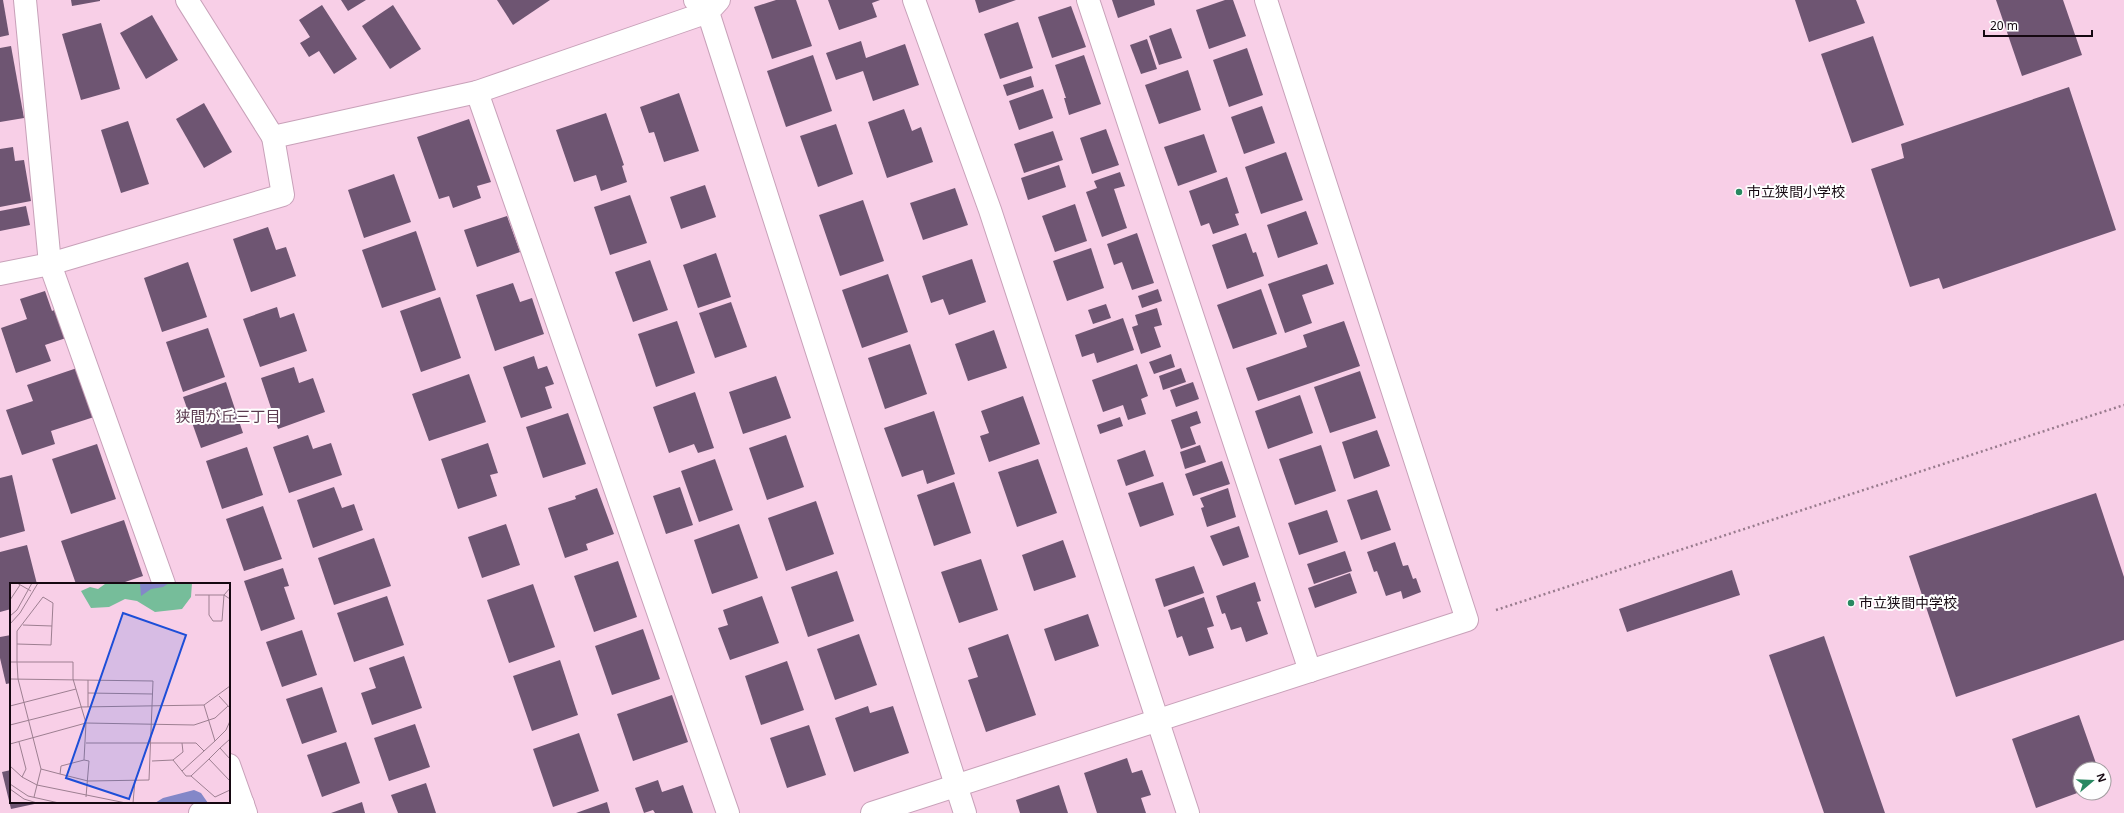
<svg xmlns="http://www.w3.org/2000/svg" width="2124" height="813" font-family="'Noto Sans','Noto Sans JP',sans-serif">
	<rect width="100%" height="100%" fill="#f8cfe7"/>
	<!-- building -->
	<g fill="#6e5572">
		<polygon points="0,0 3,0 9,35 0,37"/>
		<polygon points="71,0 100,0 100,1 72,6"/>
		<polygon points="341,0 366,0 348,11"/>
		<polygon points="497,0 550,0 513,25"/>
		<polygon points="776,0 796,0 812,46 772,59 754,7"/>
		<polygon points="828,0 880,0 872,3 877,17 839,30"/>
		<polygon points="975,0 1016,0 979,13"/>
		<polygon points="1112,0 1154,0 1155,5 1118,18"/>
		<polygon points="1225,0 1233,0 1246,36 1209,49 1196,10"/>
		<polygon points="1795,0 1856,0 1865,23 1809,42"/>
		<polygon points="1996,0 2063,0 2082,55 2022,76"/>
		<polygon points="322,5 357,59 334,74 319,51 309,57 300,43 310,37 299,20"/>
		<polygon points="393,5 421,49 390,69 362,26"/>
		<polygon points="1071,6 1086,47 1052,58 1038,17"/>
		<polygon points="152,15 178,60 146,79 120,33"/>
		<polygon points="1018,22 1033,68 1000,79 984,34"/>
		<polygon points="101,23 120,89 81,100 62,34"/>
		<polygon points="1171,28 1182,58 1159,65 1149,36"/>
		<polygon points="1873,36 1904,125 1852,143 1821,54"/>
		<polygon points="1147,39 1157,69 1141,74 1130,45"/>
		<polygon points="861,41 866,58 905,44 919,85 873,101 863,71 836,80 826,53"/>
		<polygon points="11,46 24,118 0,122 0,48"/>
		<polygon points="1247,48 1263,95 1229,107 1213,60"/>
		<polygon points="813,55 832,111 786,127 767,71"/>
		<polygon points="1084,55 1101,104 1069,115 1064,98 1066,98 1055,65"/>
		<polygon points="1188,70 1201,110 1159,124 1145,85"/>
		<polygon points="1031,76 1034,87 1007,96 1003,85"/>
		<polygon points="2069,87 2116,230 1943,289 1939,278 1910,287 1871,169 1904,158 1901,144"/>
		<polygon points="1043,89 1053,118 1019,130 1009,101"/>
		<polygon points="679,93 699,151 664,162 654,132 649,133 640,107"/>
		<polygon points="204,103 232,152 204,168 176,119"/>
		<polygon points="1262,106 1275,143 1244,154 1231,117"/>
		<polygon points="904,109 912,131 921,127 933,162 887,178 868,122"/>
		<polygon points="606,113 624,165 622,166 627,182 601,191 596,175 574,182 556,130"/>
		<polygon points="469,119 491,182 477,186 481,198 453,208 449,196 439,199 417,137"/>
		<polygon points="128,121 149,184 121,193 101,130"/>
		<polygon points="836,124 853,174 818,187 800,136"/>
		<polygon points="1106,129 1119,165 1092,174 1080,138"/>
		<polygon points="1053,131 1063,160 1024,173 1014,144"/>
		<polygon points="1204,134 1217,172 1178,186 1164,147"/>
		<polygon points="13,147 15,161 24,160 31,201 0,207 0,149"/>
		<polygon points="1286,152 1303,200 1261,214 1245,167"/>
		<polygon points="1059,165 1066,187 1028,200 1021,178"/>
		<polygon points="1120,172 1125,186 1114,189 1127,228 1102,237 1086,192 1097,188 1094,181"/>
		<polygon points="394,174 411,222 364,238 348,190"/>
		<polygon points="1227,177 1239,213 1235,214 1239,225 1213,234 1209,223 1201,226 1189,191"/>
		<polygon points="705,185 716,217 681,229 670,197"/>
		<polygon points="955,188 968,225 923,240 910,203"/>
		<polygon points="630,195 647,243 610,255 594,207"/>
		<polygon points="863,200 884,261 840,276 819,215"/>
		<polygon points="1075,204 1087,241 1055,252 1042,216"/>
		<polygon points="26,206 30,225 0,231 0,211"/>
		<polygon points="1306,211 1318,244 1278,258 1267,225"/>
		<polygon points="507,216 520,252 477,267 464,230"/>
		<polygon points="268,227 276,250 286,247 296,276 251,292 233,239"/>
		<polygon points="416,231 436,290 382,308 362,250"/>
		<polygon points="1137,233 1154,283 1132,290 1122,262 1114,265 1107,244"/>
		<polygon points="1246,233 1253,253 1256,252 1264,276 1227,289 1212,245"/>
		<polygon points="1091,248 1104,288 1067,301 1053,261"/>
		<polygon points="716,253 731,297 698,308 683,265"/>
		<polygon points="972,259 986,302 949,315 943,299 931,303 922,276"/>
		<polygon points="650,260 668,310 633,322 615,272"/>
		<polygon points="188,262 207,317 162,332 144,278"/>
		<polygon points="1327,264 1334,284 1302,295 1312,323 1285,333 1268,284"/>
		<polygon points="888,274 908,332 862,348 842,290"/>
		<polygon points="513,283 520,302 532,298 544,334 495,351 476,295"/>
		<polygon points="1158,289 1162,301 1142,308 1138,296"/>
		<polygon points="1261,289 1277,334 1233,349 1217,305"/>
		<polygon points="45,291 52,311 59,308 69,337 45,345 51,361 16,373 1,328 27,319 20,299"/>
		<polygon points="440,297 461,358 421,372 400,311"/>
		<polygon points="731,302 747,347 715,358 699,313"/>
		<polygon points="1106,304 1111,318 1093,324 1088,310"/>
		<polygon points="277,307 280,318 294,313 307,351 260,367 243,319"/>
		<polygon points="1157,308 1162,325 1154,327 1161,347 1141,354 1132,327 1138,325 1135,315"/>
		<polygon points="1123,318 1134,350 1097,363 1094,353 1082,357 1075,335"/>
		<polygon points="677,321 695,373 656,387 638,334"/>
		<polygon points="1344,321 1360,366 1258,401 1246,368 1307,347 1303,335"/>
		<polygon points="208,328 225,377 183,392 166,342"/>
		<polygon points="994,330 1007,368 968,381 955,344"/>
		<polygon points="910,344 927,394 885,409 868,358"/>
		<polygon points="1171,354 1175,367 1154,374 1149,362"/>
		<polygon points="534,356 538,369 547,366 554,384 545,387 552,408 521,418 503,367"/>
		<polygon points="1137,364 1148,396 1141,399 1146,414 1128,420 1123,405 1103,412 1092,380"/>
		<polygon points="294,367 299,383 313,378 325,412 278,429 261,378"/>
		<polygon points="77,368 94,417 51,431 55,444 22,455 6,410 33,401 27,385"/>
		<polygon points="1181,368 1186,382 1163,390 1159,376"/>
		<polygon points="1360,371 1376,418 1330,433 1314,387"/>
		<polygon points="469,374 486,422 429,441 412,394"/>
		<polygon points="776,376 791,418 743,434 729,392"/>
		<polygon points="226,382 243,433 201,448 183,397"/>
		<polygon points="1193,382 1199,399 1176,407 1170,390"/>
		<polygon points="695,392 714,448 698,453 694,444 669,453 653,407"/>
		<polygon points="1300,395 1313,433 1268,449 1255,411"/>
		<polygon points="1023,396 1040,444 989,462 980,436 989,433 981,411"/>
		<polygon points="934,411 955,474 927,484 923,470 902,477 884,428"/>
		<polygon points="1197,411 1201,423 1190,427 1196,444 1181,449 1171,420"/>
		<polygon points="568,413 586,464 543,478 526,427"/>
		<polygon points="1120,417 1123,426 1100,434 1097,425"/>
		<polygon points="1377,430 1390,466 1354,479 1342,442"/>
		<polygon points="308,435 313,449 331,443 342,475 289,493 273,447"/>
		<polygon points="786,435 804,487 767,500 749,448"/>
		<polygon points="488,443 498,473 490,475 497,496 458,509 441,459"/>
		<polygon points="97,444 116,499 71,514 52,459"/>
		<polygon points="1200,445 1206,462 1185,469 1180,452"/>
		<polygon points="1321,445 1336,491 1295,505 1279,459"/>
		<polygon points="247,447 263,495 222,509 206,461"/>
		<polygon points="1145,450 1154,476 1126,486 1117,460"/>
		<polygon points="715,459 733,510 699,522 681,471"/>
		<polygon points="1038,459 1057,513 1017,527 998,472"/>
		<polygon points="1222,461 1230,484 1193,496 1185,474"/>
		<polygon points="12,475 25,531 0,538 0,478"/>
		<polygon points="954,482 971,533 934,546 917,495"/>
		<polygon points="1163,482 1174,515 1140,527 1128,493"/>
		<polygon points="334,487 342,508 354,504 363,530 313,548 297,500"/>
		<polygon points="680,487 693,525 666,534 653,496"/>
		<polygon points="597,488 614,534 586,544 588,550 565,558 548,508 576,499 575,496"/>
		<polygon points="1228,488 1236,517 1207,527 1201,508 1204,507 1200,498"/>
		<polygon points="1377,490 1391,530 1361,540 1347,500"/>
		<polygon points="2096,493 2124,577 2124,640 1956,697 1909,556"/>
		<polygon points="816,501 834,554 786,571 768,518"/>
		<polygon points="263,506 282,559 244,571 226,519"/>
		<polygon points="1327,510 1338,542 1299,555 1288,523"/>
		<polygon points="124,520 143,576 119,584 76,584 61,541"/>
		<polygon points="506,524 520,565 482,578 468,537"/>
		<polygon points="739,524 758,578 712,594 694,540"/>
		<polygon points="1239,526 1249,557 1223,566 1210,536"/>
		<polygon points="374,538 391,586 334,605 318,558"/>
		<polygon points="1063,540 1076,577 1034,591 1022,555"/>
		<polygon points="1395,542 1403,566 1408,565 1413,579 1416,578 1421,592 1403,599 1401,591 1386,596 1377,571 1374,572 1367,552"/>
		<polygon points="27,545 37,584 11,584 11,609 0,612 0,552"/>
		<polygon points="1345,551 1352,571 1314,584 1307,564"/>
		<polygon points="981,559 998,610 959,623 941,572"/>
		<polygon points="618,561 637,617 594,632 574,576"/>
		<polygon points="1194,566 1204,593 1164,607 1155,579"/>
		<polygon points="283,568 289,586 284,587 295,619 261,631 244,581"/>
		<polygon points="1732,570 1740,595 1627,632 1619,609"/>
		<polygon points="837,571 854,621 808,637 791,587"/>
		<polygon points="1350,573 1357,593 1315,608 1308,588"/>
		<polygon points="1255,582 1261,601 1257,602 1268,634 1246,642 1241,627 1231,630 1225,613 1222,614 1216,596"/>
		<polygon points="533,584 555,647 509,663 487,600"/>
		<polygon points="387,596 404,645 354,662 337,613"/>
		<polygon points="762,596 779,643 730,660 718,628 728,625 723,610"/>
		<polygon points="1204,597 1214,626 1207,628 1214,648 1189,656 1182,636 1177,638 1168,610"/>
		<polygon points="1088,614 1099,646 1055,661 1044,629"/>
		<polygon points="643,629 660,679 612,695 595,646"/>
		<polygon points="302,630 317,675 282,687 266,642"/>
		<polygon points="859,634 877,685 835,700 817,649"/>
		<polygon points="1008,634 1036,715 986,732 968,680 978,677 968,648"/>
		<polygon points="11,635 11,683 6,684 0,658 0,637"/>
		<polygon points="1824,636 1885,813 1824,813 1769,655"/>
		<polygon points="404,656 422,708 372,725 361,693 376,688 369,668"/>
		<polygon points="560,660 578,715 532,731 513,676"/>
		<polygon points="787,661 804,710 761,725 745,676"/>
		<polygon points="322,687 337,732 302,744 286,699"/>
		<polygon points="672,695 688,742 633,761 617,714"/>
		<polygon points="868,706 870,713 893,706 909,753 854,772 835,718"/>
		<polygon points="2079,715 2098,769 2080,769 2080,792 2036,808 2012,739"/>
		<polygon points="415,724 430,767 389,781 374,738"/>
		<polygon points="809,725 826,775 787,788 770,738"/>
		<polygon points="579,733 599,791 553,807 533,749"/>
		<polygon points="346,742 360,783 322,797 307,755"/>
		<polygon points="1127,758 1132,773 1142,770 1151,795 1141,798 1146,813 1097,813 1084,773"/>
		<polygon points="11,770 11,802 39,803 11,809 2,772"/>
		<polygon points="658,780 662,792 683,785 693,813 655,813 653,810 644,813 635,788"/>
		<polygon points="426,783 436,813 398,813 391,795"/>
		<polygon points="1059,785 1068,813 1020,813 1016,800"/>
		<polygon points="362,802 365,813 331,813"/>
		<polygon points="607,802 610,813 576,813"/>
	</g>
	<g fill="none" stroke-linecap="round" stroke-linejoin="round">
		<defs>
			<g id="street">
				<polyline points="25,0 50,264 164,584"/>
				<polyline points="187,0 273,137 477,92 708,12 695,0"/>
				<polyline points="719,0 708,12 965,813"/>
				<polyline points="1088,0 1310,671"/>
				<polyline points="477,92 728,813"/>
				<polyline points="0,274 50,264 283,195 273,137"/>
				<polyline points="229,765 246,813"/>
				<polyline points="200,813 243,804"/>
				<polyline points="872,813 1467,620 1266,0"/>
			</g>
			<polyline id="secondary" points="914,0 990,210 1188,813"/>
		</defs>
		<!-- street casing -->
		<use href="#street" stroke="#c8a1b9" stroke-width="24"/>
		<!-- secondary casing -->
		<use href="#secondary" stroke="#c8a1b9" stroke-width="24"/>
		<!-- path -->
		<polyline stroke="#987b8d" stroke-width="2.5" stroke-dasharray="2 3" stroke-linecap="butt" points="1496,610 2124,405"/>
		<!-- street -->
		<use href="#street" stroke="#fff" stroke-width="22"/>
		<!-- secondary -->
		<use href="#secondary" stroke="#fff" stroke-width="22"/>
	</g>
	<!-- markers -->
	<g fill="#288861" stroke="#fefefe" stroke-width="1.5">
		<circle cx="1739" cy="192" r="4"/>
		<circle cx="1851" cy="603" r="4"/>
	</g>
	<g text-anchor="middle" stroke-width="4" stroke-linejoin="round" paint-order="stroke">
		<!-- poi labels -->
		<g font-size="14" fill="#150811" stroke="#fefefe" text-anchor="start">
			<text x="1747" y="197">市立狭間小学校</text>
			<text x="1859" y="608">市立狭間中学校</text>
		</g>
		<!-- neighbourhood labels -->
		<g font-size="15" fill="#5b3a4f" stroke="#fefefe">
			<text x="228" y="422">狭間が丘三丁目</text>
		</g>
	</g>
	<!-- overview -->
	<g transform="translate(10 583)">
		<rect width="220" height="220" fill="#f8cfe7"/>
		<path d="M182 0 181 14 172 26 145 29 127 18 115 16 99 24 81 25 71 8 80 4 88 6 95 1Z" fill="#76bd9a"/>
		<path d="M130 0H159L153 4 141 6 131 13ZM184 207 191 210 198 220H145L153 215Z" fill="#8487c8"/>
		<path fill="none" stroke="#9d7f91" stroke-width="1" d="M7 0 21 8M185 12H214L220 16M199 12V32L203 38H212L214 12 220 5M0 17 10 2M0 33 7 27 22 0M0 41 10 30 28 0M13 42 42 43M7 61 41 62 43 20 33 14 7 48V79L8 96 31 186 24 214M0 79H63V96L76 140 184 142 205 135 218 123M0 96 143 98 139 197 78 198 50 191M78 97V124M78 110 143 111M209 113 220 125M0 123 66 106M0 142 71 124 194 122 220 103M220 156 210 165 220 176M205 158 216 147 220 138M9 159 16 186 12 194M76 160H186L194 168 205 158 194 122M0 161 76 140 74 177 51 183 50 191 31 186M199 176 210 165M74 177 79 178 76 214M163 177 176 193H181M142 178 163 177 173 169 172 160M0 183 12 194 27 202 116 220M172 188 194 168M220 198 199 176 181 193 205 214 220 207M0 201 18 213 49 220M0 206 14 216 27 220M123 220 125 197"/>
		<path fill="#1d4ed8" fill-opacity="0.15" stroke="#1d4ed8" stroke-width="2" d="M113 30 176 52 119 216 56 195Z"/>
		<rect width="220" height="220" fill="none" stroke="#150811" stroke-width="2"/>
	</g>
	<!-- north arrow -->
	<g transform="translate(2092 781) rotate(71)"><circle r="19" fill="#fefefe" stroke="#a19c9f"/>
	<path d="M0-3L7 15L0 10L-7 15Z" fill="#288861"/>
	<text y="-6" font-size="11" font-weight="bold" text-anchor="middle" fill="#150811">N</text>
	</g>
	<!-- scale -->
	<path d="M1984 30v6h108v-6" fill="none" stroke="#150811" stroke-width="2"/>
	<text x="1990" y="30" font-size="12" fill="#150811" stroke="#fefefe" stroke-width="3" paint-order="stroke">20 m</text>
</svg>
